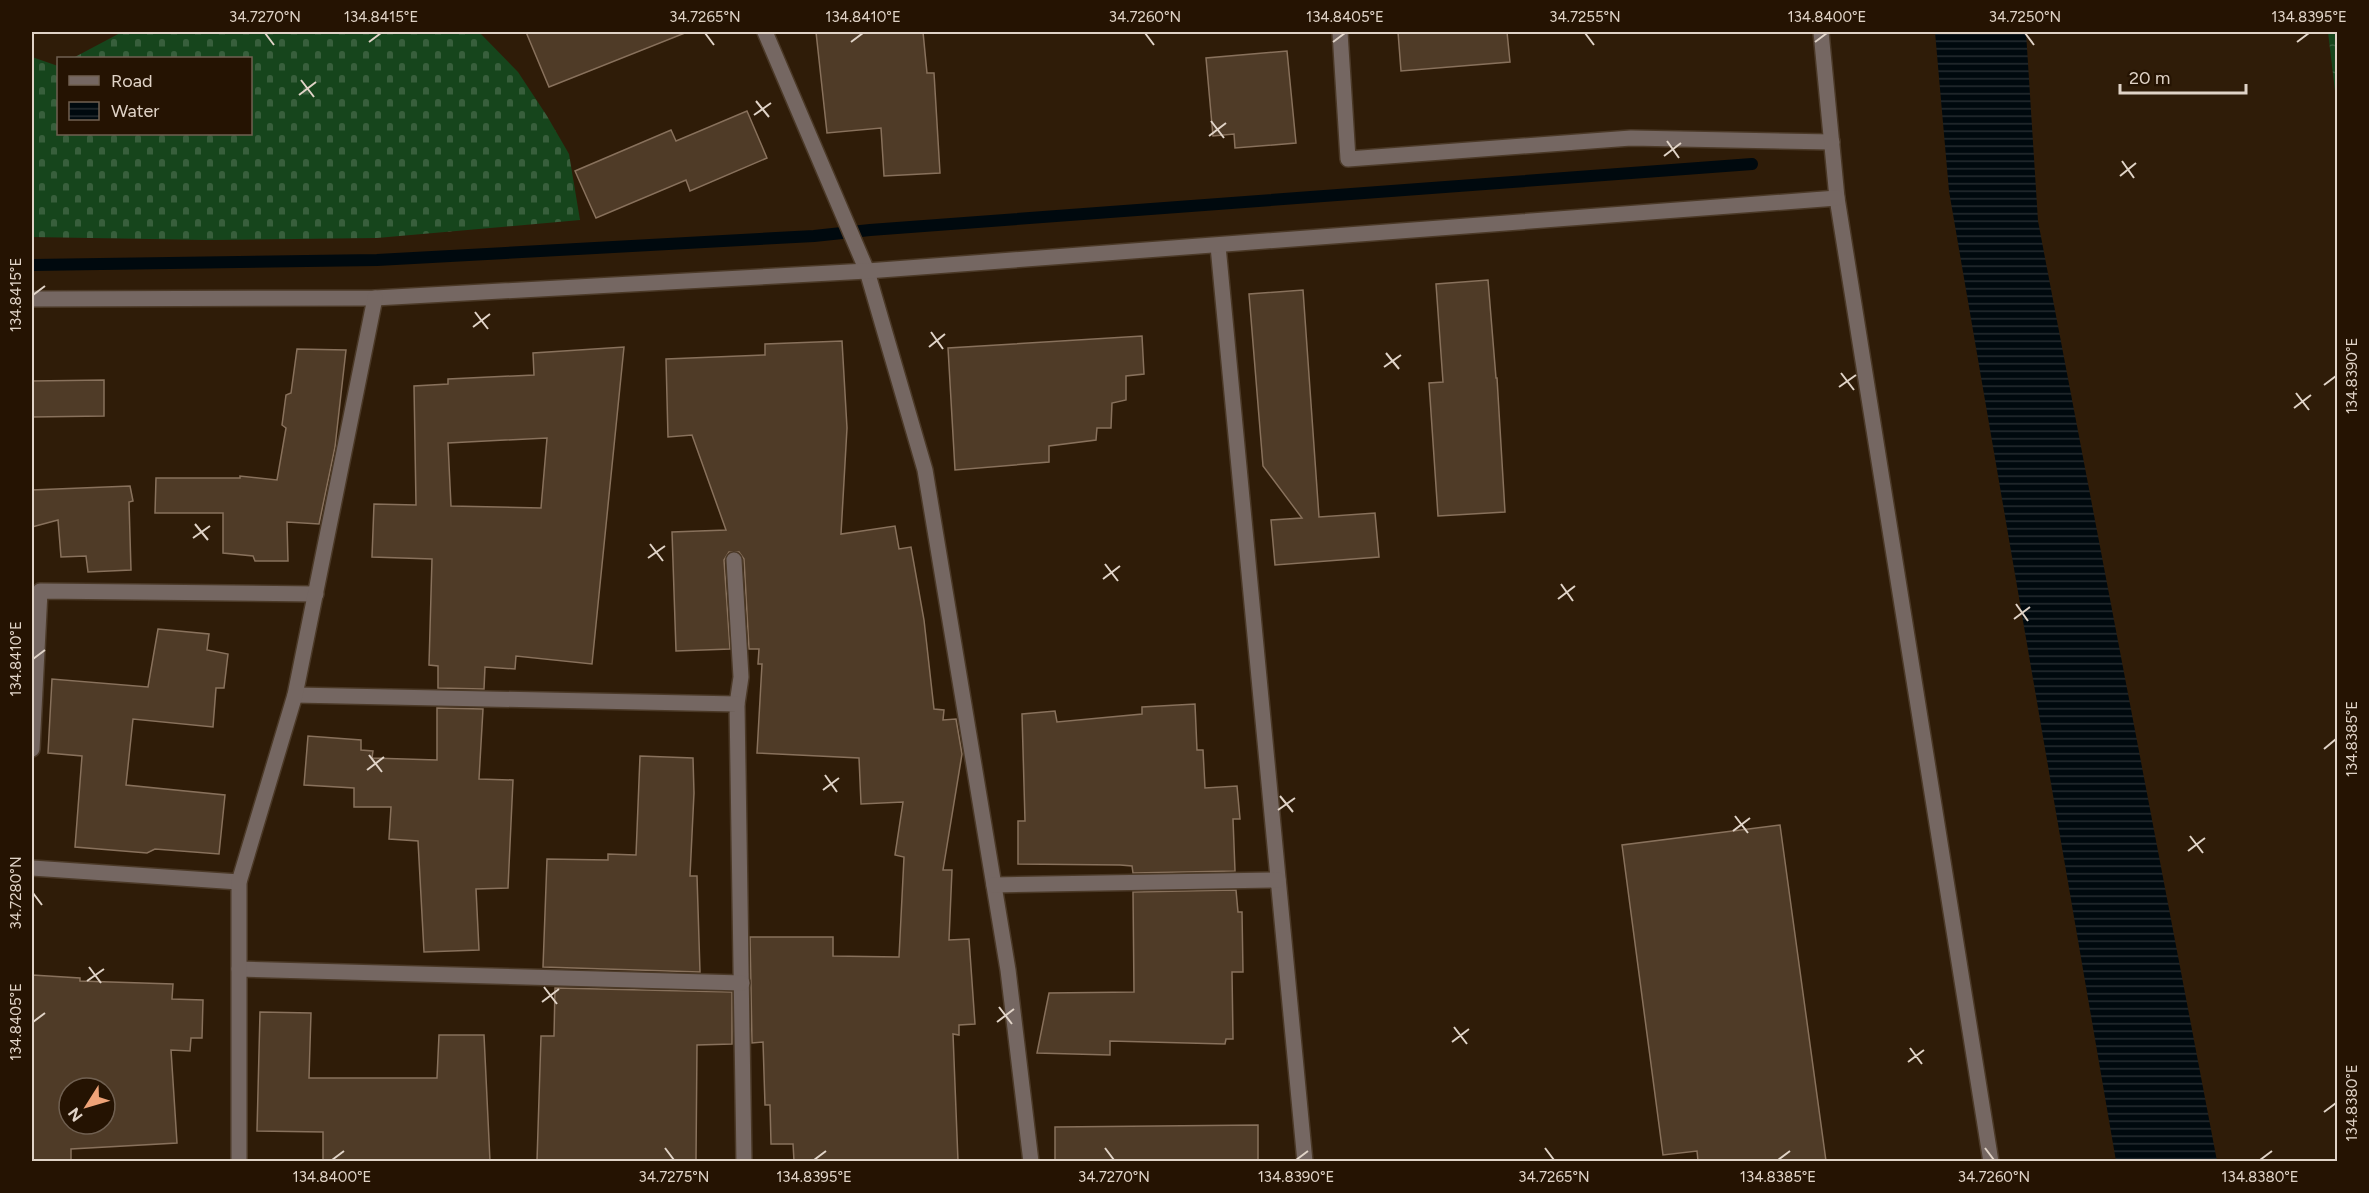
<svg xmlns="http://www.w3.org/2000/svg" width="2369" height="1193" font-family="Figtree,sans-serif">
	<defs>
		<pattern id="forest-crowns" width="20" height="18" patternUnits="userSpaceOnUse" patternTransform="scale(1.5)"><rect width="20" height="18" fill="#16451c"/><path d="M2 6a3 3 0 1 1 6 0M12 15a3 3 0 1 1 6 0" fill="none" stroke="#385f3c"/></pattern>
		<pattern id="cemetery-stones" width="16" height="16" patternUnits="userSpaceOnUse" patternTransform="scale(1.5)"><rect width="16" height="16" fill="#16451c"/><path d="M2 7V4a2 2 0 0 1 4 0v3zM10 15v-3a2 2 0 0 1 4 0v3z" fill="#385f3c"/></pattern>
		<pattern id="water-rules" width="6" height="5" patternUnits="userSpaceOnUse" patternTransform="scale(1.5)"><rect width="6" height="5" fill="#00090e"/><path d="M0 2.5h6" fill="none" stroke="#252c30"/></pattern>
	</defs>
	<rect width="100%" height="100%" fill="#2f1c08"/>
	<!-- forest -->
	<polygon fill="url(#forest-crowns)" points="2328,32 2337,32 2337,108"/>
	<!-- cemetery -->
	<polygon fill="url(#cemetery-stones)" points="122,32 479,32 518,72 547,116 569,154 580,220 377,238 208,240 32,237 32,57 58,66 58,134 250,134 250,58 73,58"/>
	<!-- water -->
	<polygon fill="url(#water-rules)" points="1935,32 2026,32 2038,221 2217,1161 2116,1161 1949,191"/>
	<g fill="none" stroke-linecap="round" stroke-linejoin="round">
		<!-- stream -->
		<polyline stroke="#00090e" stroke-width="12" points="32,265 377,260 814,236 870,230 1752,164"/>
	</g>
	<!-- building -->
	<g fill="#4f3b27" stroke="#88715c" stroke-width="1.5" fill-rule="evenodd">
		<polygon points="526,32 684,32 685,33 549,87"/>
		<polygon points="816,32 923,32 927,73 934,73 940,173 884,176 881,128 827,133"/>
		<polygon points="1398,32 1507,32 1510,62 1401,71"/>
		<polygon points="1287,51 1296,143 1235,148 1234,134 1213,136 1206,58"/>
		<polygon points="747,111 767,158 690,191 686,180 596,218 575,171 671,130 676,141"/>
		<polygon points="1488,280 1496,378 1497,378 1505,512 1438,516 1429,383 1443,382 1436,284"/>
		<polygon points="1303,290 1319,517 1375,513 1379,557 1275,565 1271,520 1302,518 1263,466 1249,294"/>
		<polygon points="1142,336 1144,374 1126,376 1126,400 1112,403 1111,428 1097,428 1096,440 1049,446 1049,462 955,470 948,348"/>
		<polygon points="842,341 847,428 841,534 895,526 899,549 911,547 924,620 934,709 944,710 943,720 956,719 962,754 943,870 952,870 949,940 969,939 975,1024 959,1025 959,1035 953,1034 958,1161 794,1161 793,1144 771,1144 770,1105 765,1105 763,1042 752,1043 750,937 833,937 833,956 899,957 904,857 895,855 903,802 861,804 859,758 757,753 762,664 758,664 759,649 749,649 744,559 739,552 729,552 724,560 730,649 676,651 672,532 726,530 692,435 668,437 666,359 765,355 765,344"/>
		<path d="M624 347 592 664 516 656 515 669 485 667 484 689 438 688V666L429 665 432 559 372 557 374 504 416 505 414 386 448 384V379L534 375 533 353ZM547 438 541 508 451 506 448 443Z"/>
		<polygon points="297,349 346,350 335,447 319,524 287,522 288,561 255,561 253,556 223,553 223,513 155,513 156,478 240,478 240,476 277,480 286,428 282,425 286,395 291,393"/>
		<polygon points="104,380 104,416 32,417 32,381"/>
		<polygon points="130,486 133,501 129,502 131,570 88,572 86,556 61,557 58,520 32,527 32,490"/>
		<polygon points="158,629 209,634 207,650 228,654 224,688 216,688 213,727 133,719 126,785 225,795 219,854 155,849 147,853 75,847 82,756 48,753 52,679 148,687"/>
		<polygon points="1195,704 1197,750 1203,750 1205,788 1237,786 1240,819 1233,819 1235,871 1133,873 1132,866 1120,865 1018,864 1018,821 1025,821 1022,714 1055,711 1057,722 1142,714 1142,707"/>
		<polygon points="437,708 483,709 479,779 513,780 508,888 476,889 479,950 424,952 418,841 389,839 391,807 354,807 354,788 304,785 308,736 361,740 361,750 373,751 372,758 437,760"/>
		<polygon points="640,756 693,758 694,793 690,876 697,876 700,972 543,967 547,859 608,860 608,854 636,855"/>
		<polygon points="1780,825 1826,1161 1698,1161 1697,1151 1663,1155 1622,845"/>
		<polygon points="1236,890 1238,912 1242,912 1243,972 1232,972 1233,1039 1226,1039 1225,1044 1110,1041 1110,1055 1037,1053 1049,993 1134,992 1133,892"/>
		<path d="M32 975 80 978V981L173 984 172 999 203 1000 202 1038H191L190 1051 171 1050 177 1143 71 1149V1161H32ZM69 1088H105V1124H69Z"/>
		<polygon points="555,988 732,992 732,1044 697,1045 696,1161 537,1161 541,1036 554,1036"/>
		<polygon points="260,1012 311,1013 309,1078 437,1078 439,1035 484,1035 490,1161 323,1161 323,1132 257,1131"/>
		<polygon points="1258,1125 1258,1161 1055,1161 1055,1127"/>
	</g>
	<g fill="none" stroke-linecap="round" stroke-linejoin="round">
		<defs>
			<g id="minor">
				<polyline points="765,32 867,271 925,470 1008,970 1031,1162"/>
				<polyline points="1340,32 1348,159 1631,138 1832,142"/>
				<polyline points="1821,32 1837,198 1991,1162"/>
				<polyline points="1218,246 1305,1162"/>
				<polyline points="32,299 375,298 867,271 1837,198"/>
				<polyline points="734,560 741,677 737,704"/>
				<polyline points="295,695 737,704 744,1162"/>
				<polyline points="32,749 40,591 316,594"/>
				<polyline points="32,868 239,882"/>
				<polyline points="994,885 1278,880"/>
				<polyline points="239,969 742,983"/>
				<polyline points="239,1162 239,882 295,695 375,298"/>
			</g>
		</defs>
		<!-- minor casing -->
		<use href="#minor" stroke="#4b3927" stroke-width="18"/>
		<!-- minor -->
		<use href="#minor" stroke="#756762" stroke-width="15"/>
	</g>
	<!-- ticks -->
	<path fill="none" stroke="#e0d3c7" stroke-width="2" d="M265 33 274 45M705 33 714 45M1145 33 1154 45M1585 33 1594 45M2025 33 2034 45M369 42 381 33M851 42 863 33M1333 42 1345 33M1815 42 1827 33M2297 42 2309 33M301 80 314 97M299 95 316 82M756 101 769 117M754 115 771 103M1211 121 1224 138M1209 136 1226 123M1667 141 1679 158M1664 156 1681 143M2122 161 2134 178M2120 176 2136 163M33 295 45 286M475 312 488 329M473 327 490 314M931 332 943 349M929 347 945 334M1386 353 1399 369M1384 367 1401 355M1841 373 1854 390M2324 385 2336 376M1839 387 1856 375M2296 393 2309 410M2294 408 2311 395M195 524 208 540M193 538 210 526M650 544 663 561M648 558 665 546M1105 564 1118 581M1103 579 1120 566M1561 584 1573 601M1558 599 1575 586M2016 604 2028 621M2014 619 2030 607M33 659 45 650M2324 749 2336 739M369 755 382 772M367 770 384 757M825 775 837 792M823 790 839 778M1280 796 1293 812M1278 810 1295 798M1735 816 1748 833M1733 831 1750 818M2190 836 2203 853M2188 851 2205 838M33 893 42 905M89 967 101 983M87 981 104 969M544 987 557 1004M542 1002 559 989M999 1007 1012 1024M33 1022 45 1013M997 1022 1014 1009M1454 1027 1467 1044M1452 1042 1469 1029M1910 1048 1922 1064M1908 1062 1924 1050M2324 1112 2336 1103M665 1148 674 1160M1105 1148 1114 1160M1545 1148 1554 1160M1985 1148 1994 1160M332 1160 344 1151M814 1160 826 1151M1296 1160 1308 1151M1778 1160 1790 1151M2260 1160 2272 1151"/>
	<!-- border -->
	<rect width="2369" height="1193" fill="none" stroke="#251302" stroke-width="66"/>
	<!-- legend -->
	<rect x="57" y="57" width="195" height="78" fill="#251302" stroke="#706051" stroke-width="1.5"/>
	<rect x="69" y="76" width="30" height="9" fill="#756762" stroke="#706051" stroke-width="1.5"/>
	<text x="111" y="87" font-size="18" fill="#e0d3c7">Road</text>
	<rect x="69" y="102" width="30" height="18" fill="url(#water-rules)" stroke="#706051" stroke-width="1.5"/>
	<text x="111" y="117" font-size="18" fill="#e0d3c7">Water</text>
	<!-- north arrow -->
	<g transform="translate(87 1106) rotate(233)"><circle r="28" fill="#251302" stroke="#706051" stroke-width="1.5"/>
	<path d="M0-4.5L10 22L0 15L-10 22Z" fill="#efa378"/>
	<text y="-9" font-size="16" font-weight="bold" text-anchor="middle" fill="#e0d3c7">N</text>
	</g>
	<!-- scale -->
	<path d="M2120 84v9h126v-9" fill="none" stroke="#e0d3c7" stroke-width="3"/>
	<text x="2129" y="84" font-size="18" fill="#e0d3c7" stroke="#251302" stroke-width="4.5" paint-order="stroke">20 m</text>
	<rect x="33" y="33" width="2303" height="1127" fill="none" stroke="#e0d3c7" stroke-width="2"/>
	<g font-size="15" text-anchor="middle" fill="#e0d3c7">
		<text x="265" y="22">34.7270°N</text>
		<text x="381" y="22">134.8415°E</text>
		<text x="705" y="22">34.7265°N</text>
		<text x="863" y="22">134.8410°E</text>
		<text x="1145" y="22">34.7260°N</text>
		<text x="1345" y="22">134.8405°E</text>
		<text x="1585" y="22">34.7255°N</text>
		<text x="1827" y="22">134.8400°E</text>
		<text x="2025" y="22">34.7250°N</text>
		<text x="2309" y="22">134.8395°E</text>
		<text transform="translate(16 295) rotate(-90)" y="5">134.8415°E</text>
		<text transform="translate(2352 376) rotate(-90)" y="5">134.8390°E</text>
		<text transform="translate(16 659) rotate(-90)" y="5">134.8410°E</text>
		<text transform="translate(2352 739) rotate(-90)" y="5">134.8385°E</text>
		<text transform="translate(16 893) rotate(-90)" y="5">34.7280°N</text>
		<text transform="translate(16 1022) rotate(-90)" y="5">134.8405°E</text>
		<text transform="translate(2352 1103) rotate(-90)" y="5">134.8380°E</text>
		<text x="332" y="1182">134.8400°E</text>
		<text x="674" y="1182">34.7275°N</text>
		<text x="814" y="1182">134.8395°E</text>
		<text x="1114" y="1182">34.7270°N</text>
		<text x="1296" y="1182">134.8390°E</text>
		<text x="1554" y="1182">34.7265°N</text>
		<text x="1778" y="1182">134.8385°E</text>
		<text x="1994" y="1182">34.7260°N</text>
		<text x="2260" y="1182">134.8380°E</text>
	</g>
</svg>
